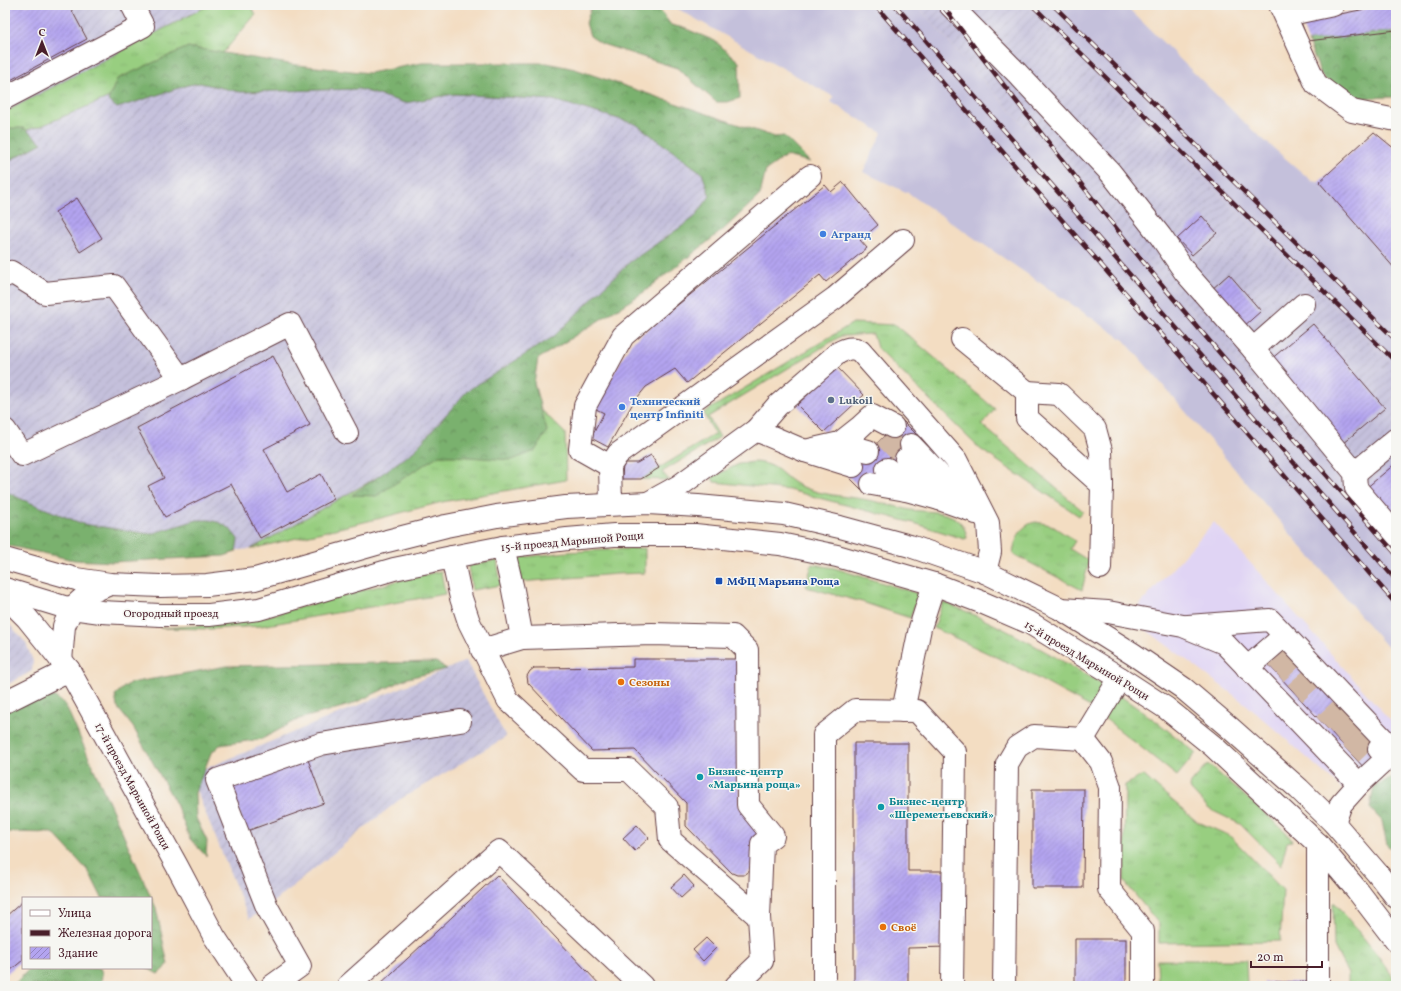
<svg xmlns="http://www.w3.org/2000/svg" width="1401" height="991" font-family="Vollkorn,serif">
	<defs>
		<pattern id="industrial-furrows" width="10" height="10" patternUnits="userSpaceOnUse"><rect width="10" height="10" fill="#c4c0db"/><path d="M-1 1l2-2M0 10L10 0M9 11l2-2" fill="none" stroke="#aaa5bc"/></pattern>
		<pattern id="grass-tufts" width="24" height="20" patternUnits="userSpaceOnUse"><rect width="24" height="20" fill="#98ce80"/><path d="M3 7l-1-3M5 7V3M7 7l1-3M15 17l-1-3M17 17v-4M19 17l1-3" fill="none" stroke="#84b06f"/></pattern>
		<pattern id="forest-crowns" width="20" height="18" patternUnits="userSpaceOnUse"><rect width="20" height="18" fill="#7ab16e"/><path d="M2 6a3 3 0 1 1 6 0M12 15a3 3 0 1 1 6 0" fill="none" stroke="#668f5b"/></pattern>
		<pattern id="building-hatch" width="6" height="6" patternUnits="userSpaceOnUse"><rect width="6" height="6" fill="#b3a4f0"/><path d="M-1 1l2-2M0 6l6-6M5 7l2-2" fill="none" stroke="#9485c3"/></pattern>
	</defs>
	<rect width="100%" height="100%" fill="#f6f6f2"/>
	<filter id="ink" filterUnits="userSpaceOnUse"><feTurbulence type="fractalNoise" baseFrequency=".025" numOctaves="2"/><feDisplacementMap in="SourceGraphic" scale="8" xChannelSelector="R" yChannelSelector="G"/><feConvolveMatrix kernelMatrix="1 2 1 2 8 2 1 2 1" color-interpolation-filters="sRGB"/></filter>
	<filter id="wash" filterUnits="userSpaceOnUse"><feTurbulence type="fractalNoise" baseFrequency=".012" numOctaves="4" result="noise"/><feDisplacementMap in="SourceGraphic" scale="16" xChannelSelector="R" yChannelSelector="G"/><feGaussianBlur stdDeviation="0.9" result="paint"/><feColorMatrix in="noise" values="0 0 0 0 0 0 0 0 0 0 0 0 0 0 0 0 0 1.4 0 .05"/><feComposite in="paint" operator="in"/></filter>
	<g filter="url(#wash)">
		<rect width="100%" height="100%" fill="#f3ddc2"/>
		<!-- built -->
		<polygon fill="#e0d4f4" points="1214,522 1396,727 1396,760 1356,801 1247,705 1129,617"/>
		<!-- industrial -->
		<g fill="url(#industrial-furrows)">
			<polygon points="5,5 249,5 256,14 205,74 356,74 575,71 751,191 397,466 251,549 205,553 5,523"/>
			<polygon points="917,5 1027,5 1396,368 1396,544 1145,257 976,73"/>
			<polygon points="5,619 26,643 33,661 32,671 5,686"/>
			<polygon points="466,661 506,737 399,800 267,907 249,919 190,775"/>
		</g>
		<!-- railway -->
		<g fill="#c4c0db">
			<polygon points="671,5 917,5 976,73 1145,257 1396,544 1396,657 1124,340 908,193 863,172 882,133 831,102 834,97"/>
			<polygon points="1027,5 1125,5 1250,128 1312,181 1319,182 1396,270 1396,368"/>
		</g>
		<!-- grass -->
		<g fill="url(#grass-tufts)" stroke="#717656">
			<polygon points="209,5 249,5 256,14 205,74 138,85 41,126 5,136 5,112"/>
			<path d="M853 323 896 325 995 409 982 425 1083 511 1079 516 980 449 877 348 873 334C862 334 852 336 841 336L708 417 720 437 662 472 669 480 641 479 715 434 703 413Z"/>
			<polygon points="512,381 565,433 566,480 442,502 381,518 251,549 397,466"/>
			<path d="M753 462C782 463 781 479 803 487 821 495 843 496 863 499 879 502 894 506 910 510 925 512 945 510 958 520 963 524 966 531 967 538L964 539 917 524 789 490 714 482 712 477 739 464Z"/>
			<path d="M1036 522 1051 525 1075 541 1070 549 1089 561 1082 590 1013 554C1015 539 1021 524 1036 522Z"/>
			<polygon points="645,548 645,573 617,574 521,582 516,558 567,552"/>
			<polygon points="497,560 501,585 472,590 468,566"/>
			<polygon points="812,564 834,568 919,594 910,618 862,602 806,587"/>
			<polygon points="441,571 445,594 261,626 210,629 160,628 210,625 260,618 397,581"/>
			<path d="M943 602C1001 624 1053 656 1106 686L1092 708 1013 665 934 628Z"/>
			<polygon points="1119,695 1156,721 1196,753 1177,776 1103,717"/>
			<polygon points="1208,764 1286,832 1292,841 1287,842 1281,865 1240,824 1209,809 1191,790 1190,787 1191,783"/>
			<polygon points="1143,775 1196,821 1230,836 1283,890 1280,941 1159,943 1159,924 1124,881 1125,785"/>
			<polygon points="1333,903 1335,903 1376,953 1396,981 1396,986 1348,986 1348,974 1334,946"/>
		</g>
		<!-- forest -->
		<g fill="url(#forest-crowns)" stroke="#62684c">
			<polygon points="592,5 656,5 671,25 684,28 715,41 739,62 740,98 728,102 716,102 677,68 602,44 590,36 586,23"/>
			<polygon points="1393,31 1396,54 1396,94 1393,97 1363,98 1341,92 1322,77 1308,41"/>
			<polygon points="188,47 289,64 369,73 422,63 547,63 575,69 775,137 784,136 810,162 786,156 766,170 760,195 724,229 644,292 538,359 534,383 547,431 535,451 512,460 439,455 376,496 352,495 414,451 467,391 553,337 630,262 694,218 710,196 702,173 636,124 553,100 454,94 405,103 359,89 240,92 200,83 188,85 117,108 108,100 117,79"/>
			<polygon points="5,128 24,128 42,143 5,163"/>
			<polygon points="5,491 21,499 83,524 150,534 197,520 209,520 221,523 230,529 238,539 236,552 224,556 112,562 74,560 5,545"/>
			<polygon points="436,662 447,669 408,678 350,705 299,719 262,739 220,745 211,753 195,793 196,818 207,841 206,856 190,839 176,804 133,727 117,707 115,695 124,687 130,683 227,666"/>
			<polygon points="43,696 55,697 65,704 156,908 168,965 158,974 147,968 151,968 151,898 102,898 89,872 53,833 8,832 5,836 5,710 31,698"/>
			<polygon points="1390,778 1396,780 1396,852 1387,845 1382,821 1370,808 1374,787"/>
			<polygon points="30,968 100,968 102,973 101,986 13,986"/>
		</g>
		<!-- garden -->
		<polygon fill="#98ce80" stroke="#717656" points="1157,960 1246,960 1247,986 1158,986"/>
		<g id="blocks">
			<!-- building -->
			<g fill="url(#building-hatch)">
				<polygon points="5,5 69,5 87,39 5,83"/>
				<polygon points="1372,5 1396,5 1396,30 1308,41 1301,22 1365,9"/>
				<polygon points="1374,132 1396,150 1396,270 1319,182"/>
				<polygon points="843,182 878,225 860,240 867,248 826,282 820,275 687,383 675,369 646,387 633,403 608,447 591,438 604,413 594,408 631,343 825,185 831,192"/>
				<polygon points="77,198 102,238 80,252 55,212"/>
				<polygon points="1202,216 1217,233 1192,255 1177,239"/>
				<polygon points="1229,274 1261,311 1243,327 1211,290"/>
				<polygon points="1313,324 1385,408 1342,444 1270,360"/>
				<polygon points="273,356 310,425 264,449 287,492 321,474 334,499 260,538 231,484 165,517 148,486 164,478 137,428"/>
				<polygon points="837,367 864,395 824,432 797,405"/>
				<polygon points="901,419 919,437 864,492 846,474"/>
				<polygon points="651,455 659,468 641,479 622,479 623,463 637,463"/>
				<polygon points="1396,463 1396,525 1365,489"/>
				<polygon points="1284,647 1385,755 1367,771 1267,663"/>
				<polygon points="633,659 739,659 739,806 764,833 750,871 744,875 737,875 732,873 686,826 686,803 635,750 592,751 528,683 527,676 530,671 534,668 633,667"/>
				<polygon points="854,743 908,743 908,871 947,871 947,947 908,948 908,986 854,986"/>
				<polygon points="307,757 324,803 247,831 230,785"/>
				<polygon points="1032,789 1084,789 1083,888 1032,888"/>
				<polygon points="637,825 649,838 635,851 623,838"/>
				<polygon points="497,875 601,986 378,986"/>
				<polygon points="684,875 694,886 681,898 671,887"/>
				<polygon points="22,902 23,903 23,960 5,975 5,917"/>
				<polygon points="706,938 716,948 703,961 693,950"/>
				<rect x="1075" y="939" width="51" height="47"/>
				<rect x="1264" y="982" width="44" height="4"/>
			</g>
		</g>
	</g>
	<g filter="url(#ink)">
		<use href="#blocks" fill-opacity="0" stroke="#633c42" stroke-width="1"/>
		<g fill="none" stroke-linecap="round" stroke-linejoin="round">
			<!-- minor-tunnel -->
			<g stroke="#d1b7a4" stroke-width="22" stroke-dasharray="22 11" stroke-linecap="butt">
				<polyline points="884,436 902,454"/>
				<polyline points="1276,673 1294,657"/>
				<polyline points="1295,693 1313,677"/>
				<polyline points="1324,725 1342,708"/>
				<polyline points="1337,738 1355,723"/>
				<polyline points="1351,754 1368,737"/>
			</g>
			<defs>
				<g id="minor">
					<polyline points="950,5 1017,73 1110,172 1161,237 1185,272 1253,349 1355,473 1356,488 1396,535"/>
					<polyline points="1280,5 1316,84 1352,111 1396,120"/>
					<polyline points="1286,15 1333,5"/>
					<polyline points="5,98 143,26 132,5"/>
					<polyline points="5,276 11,272 45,293 114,286 181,379 22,455 5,430"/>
					<polyline points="962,339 1027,392 1027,418 1102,485 1100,568"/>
					<polyline points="1253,349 1304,304"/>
					<polyline points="181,379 290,324 347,433"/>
					<polyline points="1027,392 1059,394 1095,429 1101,451 1102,485"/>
					<polyline points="756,430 805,451 853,466"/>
					<polyline points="840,443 868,451"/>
					<polyline points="911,445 976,513"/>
					<polyline points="805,451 840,443 859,428 872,416 893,427"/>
					<polyline points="906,459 939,499 970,510"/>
					<polyline points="610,466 580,449 585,406 623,336 810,176"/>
					<polyline points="887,469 906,490 939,499"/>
					<polyline points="1355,473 1396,439"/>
					<polyline points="872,484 906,490"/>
					<path d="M648 503 679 486 756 430 777 406 838 353C846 349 852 346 860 351L956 460 988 523 990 552 985 572"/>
					<polyline points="611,504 610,466 618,454 835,298 903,240"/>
					<polyline points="503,547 513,590 522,638"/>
					<polyline points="452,557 461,598 469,622 508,700 583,770 629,770 667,807 670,840 759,917 762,844 773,836 748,805 747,650 733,636 652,634 522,638 482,650"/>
					<polyline points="5,596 27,618 69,670 177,866 214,936 247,986"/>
					<polyline points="1061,609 1108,612 1183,626 1224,643 1359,784"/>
					<polyline points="1188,626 1270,620 1386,742 1379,749"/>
					<polyline points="61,661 64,626 72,608 89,593 110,584"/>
					<polyline points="1247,668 1284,636"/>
					<polyline points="5,702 69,670"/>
					<polyline points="903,711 920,628 934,584"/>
					<polyline points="1083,739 1120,678"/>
					<polyline points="1334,823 1341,804 1359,784 1394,752 1386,743"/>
					<polyline points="1318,844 1318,986"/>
					<polyline points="272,986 300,966 267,907 217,780 321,744 460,721"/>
					<polyline points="348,986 499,851 642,986"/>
					<polyline points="736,986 762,961 759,917"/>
					<polyline points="824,986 824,735 855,710 917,711 955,752 952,986"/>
					<polyline points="1004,986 1007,764 1017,747 1034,736 1083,739 1101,762 1110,787 1109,889 1143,931 1143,986"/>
				</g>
				<g id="major">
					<polyline points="5,559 76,579 110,584 160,586 207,585 255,579 387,541 446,526 497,516 566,507 648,503 698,506 784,514 840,527 910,546 985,572 1061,609 1133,654 1183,688 1229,727 1299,789 1334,823 1377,873 1396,897"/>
					<polyline points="5,589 64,607 101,612 160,615 209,615 259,609 394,569 452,557 503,547 567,539 614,535 695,535 780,544 837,556 934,584 981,602 1030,623 1120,678 1166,708 1213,746 1318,844 1357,890 1396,941"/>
				</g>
			</defs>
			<!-- minor casing -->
			<use href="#minor" stroke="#633c42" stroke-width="24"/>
			<!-- major casing -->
			<use href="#major" stroke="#633c42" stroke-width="24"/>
			<!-- minor -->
			<use href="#minor" stroke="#fff" stroke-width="22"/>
			<!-- major -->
			<use href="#major" stroke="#fff" stroke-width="22"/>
			<defs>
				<g id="rail">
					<polyline points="875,5 1396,604"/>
					<polyline points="895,5 1396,580"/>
					<path d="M942 5C1016 101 1090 198 1168 292 1242 381 1320 467 1396 554"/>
					<polyline points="1032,5 1396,362"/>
					<polyline points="1053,5 1396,340"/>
				</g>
			</defs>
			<!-- rail casing -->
			<use href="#rail" stroke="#4a1f2b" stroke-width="4.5"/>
			<!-- rail -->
			<use href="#rail" stroke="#f6f6f2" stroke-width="3" stroke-dasharray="9" stroke-linecap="butt"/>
		</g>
	</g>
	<!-- markers -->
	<g fill="#3f7fe0" stroke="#f6f6f2" stroke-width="1.5">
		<circle cx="823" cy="234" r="4"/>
		<circle cx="622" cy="407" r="4"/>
	</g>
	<circle fill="#5c6f8a" stroke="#f6f6f2" stroke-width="1.5" cx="831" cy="400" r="4"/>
	<rect fill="#1a4fb4" stroke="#f6f6f2" stroke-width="1.5" x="715" y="577" width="8" height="8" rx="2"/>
	<g fill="#e8710a" stroke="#f6f6f2" stroke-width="1.5">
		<circle cx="621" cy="682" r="4"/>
		<circle cx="883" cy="927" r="4"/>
	</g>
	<g fill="#0f9aa8" stroke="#f6f6f2" stroke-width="1.5">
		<circle cx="700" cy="777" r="4"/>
		<circle cx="881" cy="807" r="4"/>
	</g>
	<g text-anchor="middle" stroke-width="3" stroke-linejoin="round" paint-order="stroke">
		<!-- shop labels -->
		<g font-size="11" font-weight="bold" fill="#366cbe" stroke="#f6f6f2" text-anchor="start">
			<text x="831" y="238">Агранд</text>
			<text x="630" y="405">Технический<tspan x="630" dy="13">центр Infiniti</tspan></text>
		</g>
		<!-- service labels -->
		<g font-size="11" font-weight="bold" fill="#4e5e75" stroke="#f6f6f2" text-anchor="start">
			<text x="839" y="404">Lukoil</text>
		</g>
		<!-- street labels -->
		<g font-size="11" fill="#4a1f2b" stroke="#f6f6f2">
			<text transform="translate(572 541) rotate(-5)" y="4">15-й проезд Марьиной Рощи</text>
			<text x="171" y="617">Огородный проезд</text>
			<text transform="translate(1087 660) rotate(31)" y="4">15-й проезд Марьиной Рощи</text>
			<text transform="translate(133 786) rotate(61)" y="4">17-й проезд Марьиной Рощи</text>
		</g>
		<!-- transit labels -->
		<g font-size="11" font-weight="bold" fill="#164399" stroke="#f6f6f2" text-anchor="start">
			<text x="727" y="585">МФЦ Марьина Роща</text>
		</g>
		<!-- food labels -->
		<g font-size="11" font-weight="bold" fill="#c56008" stroke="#f6f6f2" text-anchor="start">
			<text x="629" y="686">Сезоны</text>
			<text x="891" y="931">Своё</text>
		</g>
		<!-- culture labels -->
		<g font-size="11" font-weight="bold" fill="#0d838f" stroke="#f6f6f2" text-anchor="start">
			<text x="708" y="775">Бизнес-центр<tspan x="708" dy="13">«Марьина роща»</tspan></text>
			<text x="889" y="805">Бизнес-центр<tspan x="889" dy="13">«Шереметьевский»</tspan></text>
		</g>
	</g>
	<!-- margin -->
	<rect width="1401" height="991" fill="none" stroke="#f6f6f2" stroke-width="20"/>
	<!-- legend -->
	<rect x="22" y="897" width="130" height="72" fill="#f6f6f2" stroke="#b1a0a2"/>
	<rect x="30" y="910" width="20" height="6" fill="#ffffff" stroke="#b1a0a2"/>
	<text x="58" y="917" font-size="12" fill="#4a1f2b">Улица</text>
	<rect x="30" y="930" width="20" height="6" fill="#4a1f2b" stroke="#b1a0a2"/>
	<text x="58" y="937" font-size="12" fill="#4a1f2b">Железная дорога</text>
	<rect x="30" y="947" width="20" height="12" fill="url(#building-hatch)" stroke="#b1a0a2"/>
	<text x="58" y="957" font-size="12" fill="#4a1f2b">Здание</text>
	<!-- north arrow -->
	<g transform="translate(42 42)" stroke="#f6f6f2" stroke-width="3" paint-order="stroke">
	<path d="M0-3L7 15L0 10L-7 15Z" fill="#4a1f2b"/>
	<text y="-6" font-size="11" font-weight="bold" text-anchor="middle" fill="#4a1f2b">С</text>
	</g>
	<!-- scale -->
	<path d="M1251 961v6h71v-6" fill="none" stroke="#4a1f2b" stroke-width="2"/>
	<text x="1257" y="961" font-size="12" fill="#4a1f2b" stroke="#f6f6f2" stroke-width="3" paint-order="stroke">20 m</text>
</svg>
